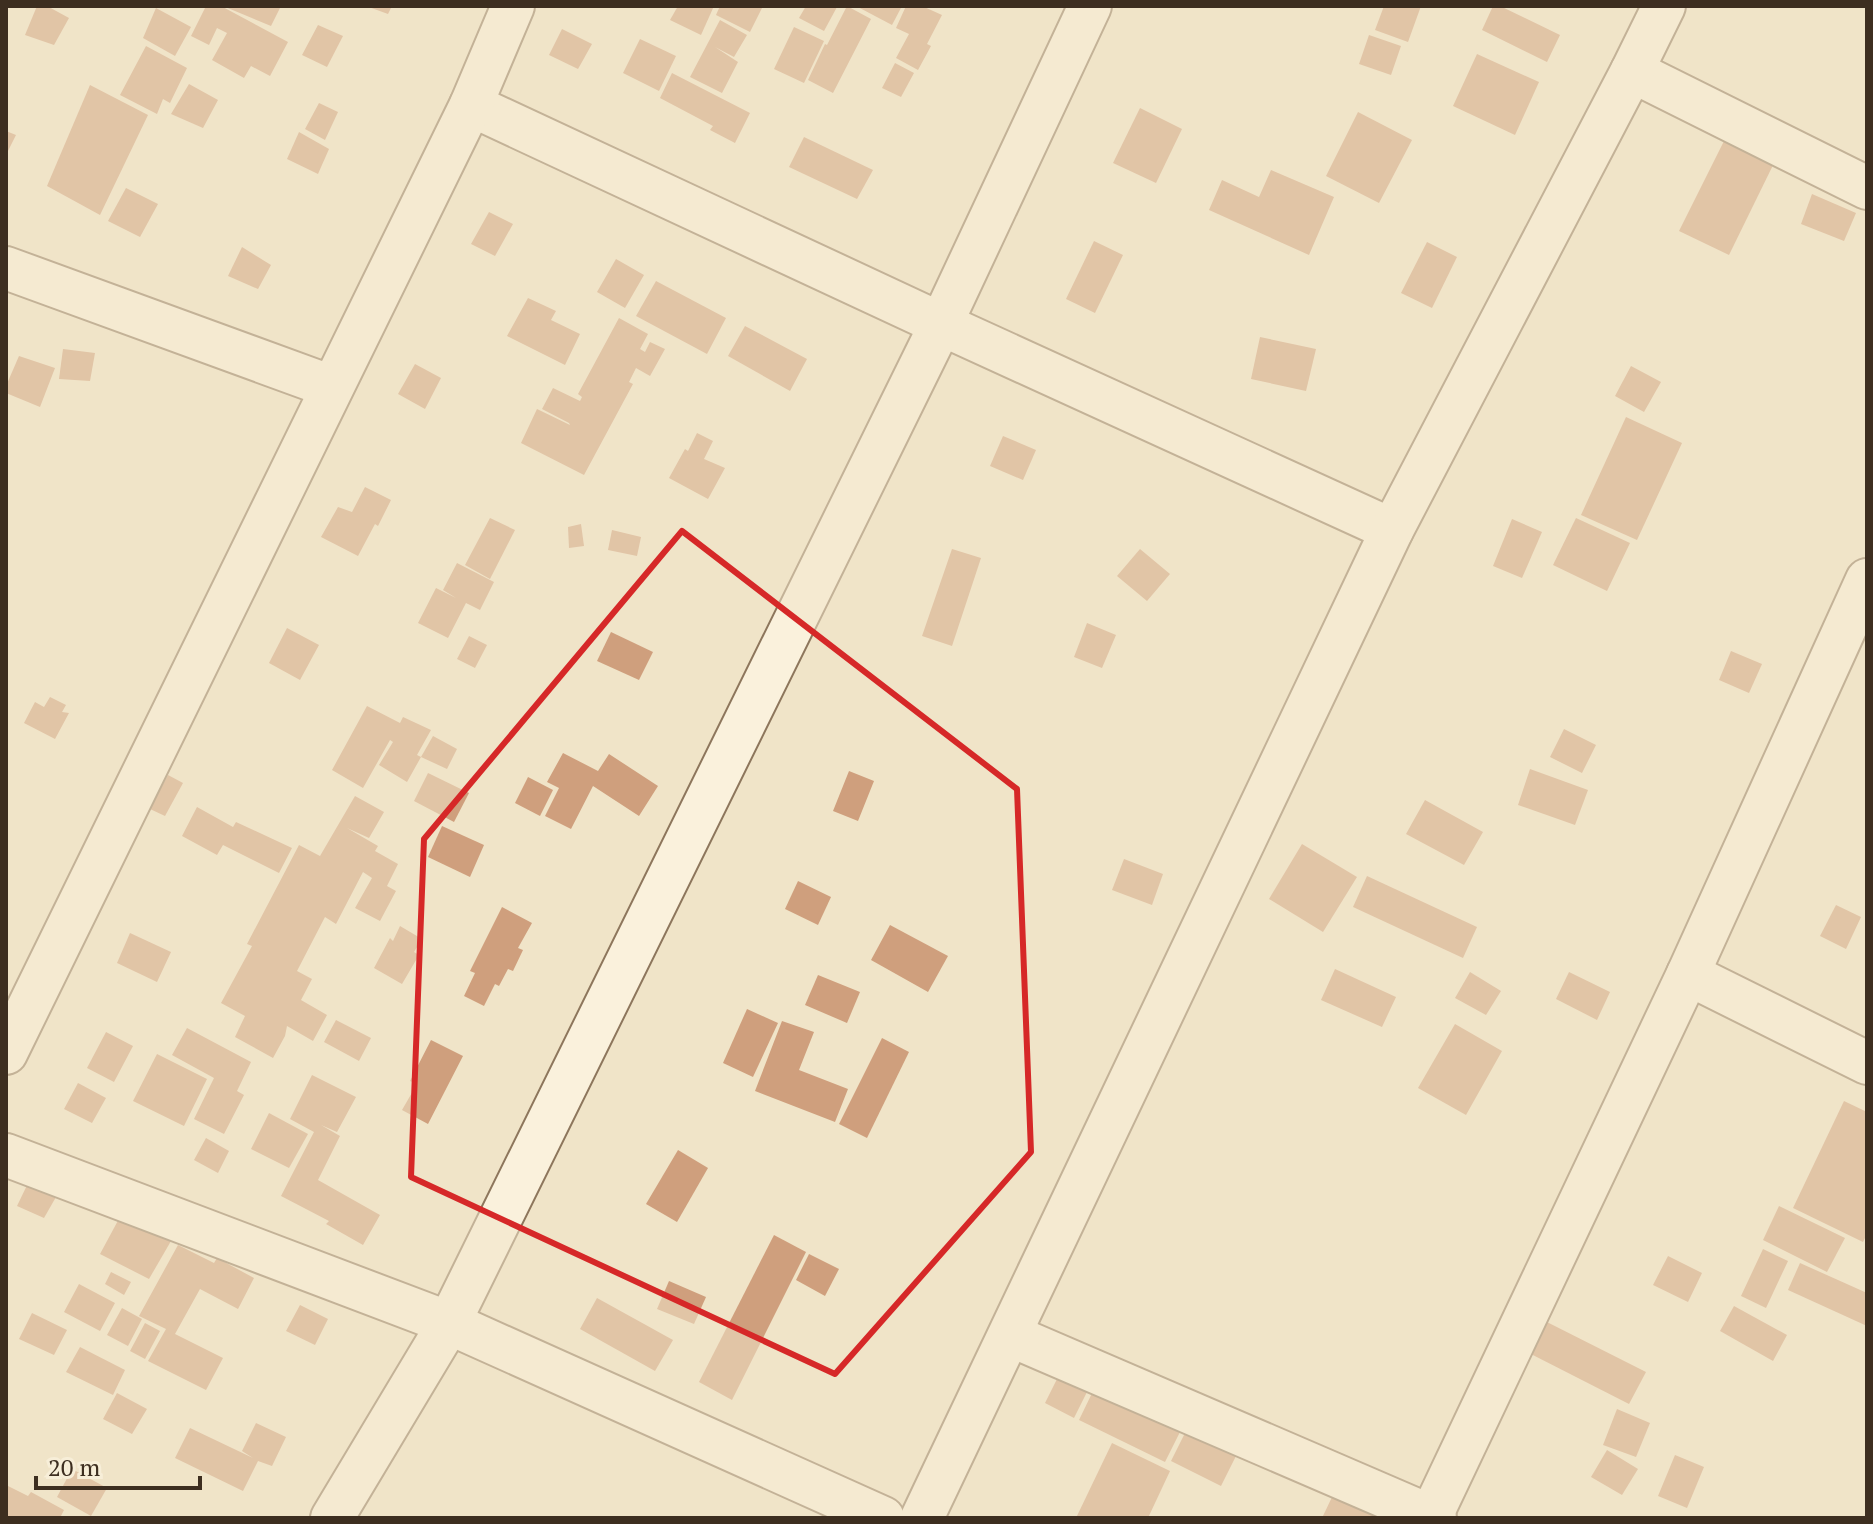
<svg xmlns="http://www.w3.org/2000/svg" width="1873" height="1524" font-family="'PT Serif',serif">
	<rect width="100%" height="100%" fill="#f0e4c8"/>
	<!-- building -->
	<g fill="#cf9f7d">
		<polygon points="37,6 47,6 69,18 54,45 25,35"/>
		<polygon points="206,6 221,6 288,42 270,76 251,66 244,78 212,60 227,33 217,28 209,45 191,36"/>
		<polygon points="223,6 281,6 271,26"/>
		<polygon points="366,6 392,6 388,14"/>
		<polygon points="678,6 714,6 701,35 670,20"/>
		<polygon points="720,6 763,6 750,32 716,15"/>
		<polygon points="806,6 837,7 824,31 799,18"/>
		<polygon points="847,6 871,19 833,93 808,80 825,44 827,45"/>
		<polygon points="856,6 902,6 892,25"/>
		<polygon points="906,6 922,6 942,15 927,44 931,46 918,70 896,58 909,34 896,28"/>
		<polygon points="1384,6 1421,6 1408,42 1375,30"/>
		<polygon points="1493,6 1500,6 1560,35 1547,62 1482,30"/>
		<polygon points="156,8 191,27 175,56 143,38"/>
		<polygon points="720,20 747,35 734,57 715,47 738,62 722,93 690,77"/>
		<polygon points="318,25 343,36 327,67 302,55"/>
		<polygon points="794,27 824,41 804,83 774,69"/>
		<polygon points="562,29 592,44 578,69 549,55"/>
		<polygon points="1369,35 1401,46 1391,75 1359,64"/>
		<polygon points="640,39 676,56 659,91 623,73"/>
		<polygon points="146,46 187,68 170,103 163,99 157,114 120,95"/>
		<polygon points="1477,54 1539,82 1515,135 1453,106"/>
		<polygon points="895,63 914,73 901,97 882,88"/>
		<polygon points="672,73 750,113 735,143 710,130 713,126 660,98"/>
		<polygon points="189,84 218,100 203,128 171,114"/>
		<polygon points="90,85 148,115 100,215 47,186"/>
		<polygon points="319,103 338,112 325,140 305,129"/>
		<polygon points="1140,108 1182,129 1156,183 1113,163"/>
		<polygon points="1358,112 1412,140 1379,203 1326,176"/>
		<polygon points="6,131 16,135 6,155"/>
		<polygon points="299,132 329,149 318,174 287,159"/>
		<polygon points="1727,135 1776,159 1729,255 1679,231"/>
		<polygon points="804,137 873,170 857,199 789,167"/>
		<polygon points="1271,170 1334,197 1309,255 1209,210 1222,180 1259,197"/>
		<polygon points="126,188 158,204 140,237 108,221"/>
		<polygon points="1812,194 1856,213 1844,241 1801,224"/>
		<polygon points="489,212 513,224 495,256 471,244"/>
		<polygon points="1094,241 1123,255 1095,313 1066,299"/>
		<polygon points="1427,242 1457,257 1432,308 1401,293"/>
		<polygon points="242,247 271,265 258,289 228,276"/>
		<polygon points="616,259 644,275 625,308 597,292"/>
		<polygon points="656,281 726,318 707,354 636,316"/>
		<polygon points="528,298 556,311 551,320 580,334 565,365 507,336"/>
		<polygon points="619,318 648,334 640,349 645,352 650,342 665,349 650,376 636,368 629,382 633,384 584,475 521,443 537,409 570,425 569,423 542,409 553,388 580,401 582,397 578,394"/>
		<polygon points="745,326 807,359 790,391 728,356"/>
		<polygon points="1260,337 1316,349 1306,391 1251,379"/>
		<polygon points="63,349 95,353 90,381 59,379"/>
		<polygon points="19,356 55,368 40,407 6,393 6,386"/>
		<polygon points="415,364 441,378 425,409 398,394"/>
		<polygon points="1631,366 1661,382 1644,412 1615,396"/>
		<polygon points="1626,417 1682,443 1637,540 1581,515"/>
		<polygon points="697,433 713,441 704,459 725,468 708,499 669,478 685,449 688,451"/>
		<polygon points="1003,436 1036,450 1023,480 990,466"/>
		<polygon points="365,487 391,500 378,526 375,524 358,556 321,537 338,507 352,512"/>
		<polygon points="490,518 515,530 490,579 465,565"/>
		<polygon points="1576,518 1630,543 1607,591 1553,565"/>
		<polygon points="1512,519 1542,532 1522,578 1493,566"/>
		<polygon points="581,524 584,546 569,548 568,527"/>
		<polygon points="612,530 641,537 637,556 608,550"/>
		<polygon points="952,549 981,558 952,646 922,636"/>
		<polygon points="1140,549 1170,574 1147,601 1117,576"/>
		<polygon points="457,563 494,582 480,610 466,603 448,638 418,623 436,588 456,598 443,590"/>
		<polygon points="1087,623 1116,635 1102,668 1074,657"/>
		<polygon points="287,628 319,645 300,680 269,663"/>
		<polygon points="611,632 653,652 639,680 597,661"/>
		<polygon points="469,636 487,645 475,668 457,659"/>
		<polygon points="1731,651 1762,664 1749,693 1719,680"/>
		<polygon points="50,697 66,705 62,712 69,713 55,739 24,723 35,702 44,707"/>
		<polygon points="367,706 400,723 403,717 431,730 417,755 421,757 407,782 379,765 393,742 390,740 363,788 332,770"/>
		<polygon points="1564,729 1596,745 1582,773 1550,757"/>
		<polygon points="433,736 457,749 447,769 421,757"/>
		<polygon points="563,753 598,771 609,754 658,786 639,816 593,786 571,829 545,816 559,788 547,782"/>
		<polygon points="1530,769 1588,790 1575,825 1518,805"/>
		<polygon points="849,771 874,781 858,821 833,811"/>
		<polygon points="428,773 469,793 454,822 414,801"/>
		<polygon points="168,775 183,783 165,816 150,809"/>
		<polygon points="528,777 553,790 540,816 515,803"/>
		<polygon points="355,796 384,812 369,838 347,828 378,846 375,851 398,864 387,886 396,891 380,921 355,908 372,878 363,872 336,924 325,917 297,971 312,979 301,1000 327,1015 313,1041 287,1026 285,1036 273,1058 235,1037 245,1016 221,1003 252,946 247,944 299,845 320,856"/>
		<polygon points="1425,800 1483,832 1464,865 1406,834"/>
		<polygon points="197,807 233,827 236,822 292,848 279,873 223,845 217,855 182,836"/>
		<polygon points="442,826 484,845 470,877 428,857"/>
		<polygon points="1302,844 1357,877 1323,932 1269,899"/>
		<polygon points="1124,859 1163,874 1152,905 1112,890"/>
		<polygon points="1367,876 1477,927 1463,958 1353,907"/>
		<polygon points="798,881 831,897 818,925 785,909"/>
		<polygon points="1836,905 1861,917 1846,949 1820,936"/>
		<polygon points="502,907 532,923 518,948 523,950 513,971 508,969 499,986 495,984 484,1006 464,996 475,973 470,971"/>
		<polygon points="890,925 948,956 928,992 871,960"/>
		<polygon points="400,926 422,939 414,952 419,955 402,984 374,968 390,938 393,941"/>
		<polygon points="130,933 171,952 157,982 117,963"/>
		<polygon points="1335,969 1396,997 1382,1027 1321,1000"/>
		<polygon points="1470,972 1501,991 1486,1015 1455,998"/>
		<polygon points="1569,972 1610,992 1597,1020 1556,999"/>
		<polygon points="818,975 860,992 847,1023 805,1005"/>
		<polygon points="747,1009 778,1023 753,1077 723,1063"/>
		<polygon points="336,1020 371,1038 359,1061 324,1042"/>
		<polygon points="782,1021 814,1032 799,1070 848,1089 835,1122 755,1091"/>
		<polygon points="1455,1024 1502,1051 1466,1115 1418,1088"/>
		<polygon points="187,1028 251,1062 237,1091 244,1095 224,1134 194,1119 214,1078 172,1055"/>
		<polygon points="106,1032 133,1046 114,1082 87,1068"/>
		<polygon points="882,1038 909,1052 867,1138 839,1124"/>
		<polygon points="431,1040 463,1056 428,1124 402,1110 417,1084 410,1081"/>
		<polygon points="157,1054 207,1079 184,1126 133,1101"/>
		<polygon points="312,1075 356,1097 337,1132 321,1125 340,1136 318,1180 380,1215 363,1245 326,1224 329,1221 281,1196 314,1132 290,1119"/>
		<polygon points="78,1083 106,1098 92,1123 64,1109"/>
		<polygon points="1844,1101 1867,1112 1867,1234 1863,1242 1793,1208"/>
		<polygon points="269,1113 308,1134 289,1168 251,1149"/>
		<polygon points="206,1138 229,1151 218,1173 194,1160"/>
		<polygon points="678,1150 708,1168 677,1222 646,1204"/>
		<polygon points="30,1179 60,1190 44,1218 17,1206"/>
		<polygon points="1779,1206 1845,1238 1827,1272 1763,1240"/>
		<polygon points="121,1215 171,1241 149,1279 100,1254"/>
		<polygon points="774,1235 806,1252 732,1400 699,1382"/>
		<polygon points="178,1245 214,1263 217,1258 254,1278 238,1309 200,1289 175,1334 223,1358 206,1390 148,1361 166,1329 139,1316"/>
		<polygon points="1763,1249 1788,1261 1766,1308 1741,1296"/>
		<polygon points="809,1254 839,1269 825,1296 796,1280"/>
		<polygon points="1668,1256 1702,1273 1688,1302 1653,1285"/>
		<polygon points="1800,1263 1867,1293 1867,1326 1788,1290"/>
		<polygon points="111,1272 131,1282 124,1295 105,1284"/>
		<polygon points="669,1281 706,1297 694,1324 657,1309"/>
		<polygon points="79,1284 115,1303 100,1331 64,1312"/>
		<polygon points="597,1298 673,1340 655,1371 580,1329"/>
		<polygon points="300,1305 328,1319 315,1345 286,1331"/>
		<polygon points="1734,1306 1787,1335 1773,1361 1720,1331"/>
		<polygon points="122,1308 142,1319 128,1346 107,1335"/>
		<polygon points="32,1313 67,1330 54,1355 19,1339"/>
		<polygon points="1533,1315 1646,1372 1629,1404 1517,1347"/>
		<polygon points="145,1323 160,1331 145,1359 130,1351"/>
		<polygon points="80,1347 125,1370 113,1395 66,1372"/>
		<polygon points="1060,1373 1089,1388 1074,1418 1045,1403"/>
		<polygon points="1095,1387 1182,1428 1165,1462 1079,1420"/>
		<polygon points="117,1393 147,1409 132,1434 103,1419"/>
		<polygon points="1617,1409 1650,1423 1636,1457 1603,1445"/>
		<polygon points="256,1423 286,1437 272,1466 258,1461 243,1491 175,1458 190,1428 253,1458 242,1451"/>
		<polygon points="1188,1427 1238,1452 1221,1486 1171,1461"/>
		<polygon points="1112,1443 1170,1471 1148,1518 1076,1518"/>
		<polygon points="1607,1450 1638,1469 1622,1495 1591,1477"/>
		<polygon points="1675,1455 1704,1467 1687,1508 1658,1496"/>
		<polygon points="72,1469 107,1488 91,1516 57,1497"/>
		<polygon points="6,1485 28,1496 31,1492 64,1510 60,1518 6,1518"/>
		<polygon points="1333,1495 1382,1518 1322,1518"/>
	</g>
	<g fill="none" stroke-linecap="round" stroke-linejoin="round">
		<defs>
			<g id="minor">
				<polyline points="1632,71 1867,188"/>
				<polyline points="471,105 941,324 1392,530"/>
				<polyline points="6,268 332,387"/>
				<polyline points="1688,974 1867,1063"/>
				<polyline points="6,1053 471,105 513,6"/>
				<polyline points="6,1155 449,1323 883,1518"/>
				<polyline points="1010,1335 1435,1518"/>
				<polyline points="1431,1516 1688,974 1867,580"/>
				<polyline points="332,1518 449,1323 941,324 1090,6"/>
				<polyline points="922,1518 1392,530 1632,71 1664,6"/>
			</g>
		</defs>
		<!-- minor casing -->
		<use href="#minor" stroke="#8d765c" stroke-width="46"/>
		<!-- minor -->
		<use href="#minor" stroke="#faf1dc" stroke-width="42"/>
	</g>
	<!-- marked area -->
	<path d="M0 0H1873V1524H0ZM682 531 1017 789 1031 1152 835 1374 411 1177 424 839Z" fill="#f0e4c8" fill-opacity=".55" fill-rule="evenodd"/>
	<path fill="none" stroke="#d62828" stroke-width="6" stroke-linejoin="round" d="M682 531 1017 789 1031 1152 835 1374 411 1177 424 839Z"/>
	<!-- border -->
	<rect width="1873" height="1524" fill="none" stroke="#3d2e20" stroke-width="16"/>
	<!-- scale -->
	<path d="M36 1476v12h164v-12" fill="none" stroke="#3d2e20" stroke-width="4"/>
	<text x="48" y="1476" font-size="24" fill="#3d2e20" stroke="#f7eed8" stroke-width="6" paint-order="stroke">20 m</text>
</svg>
